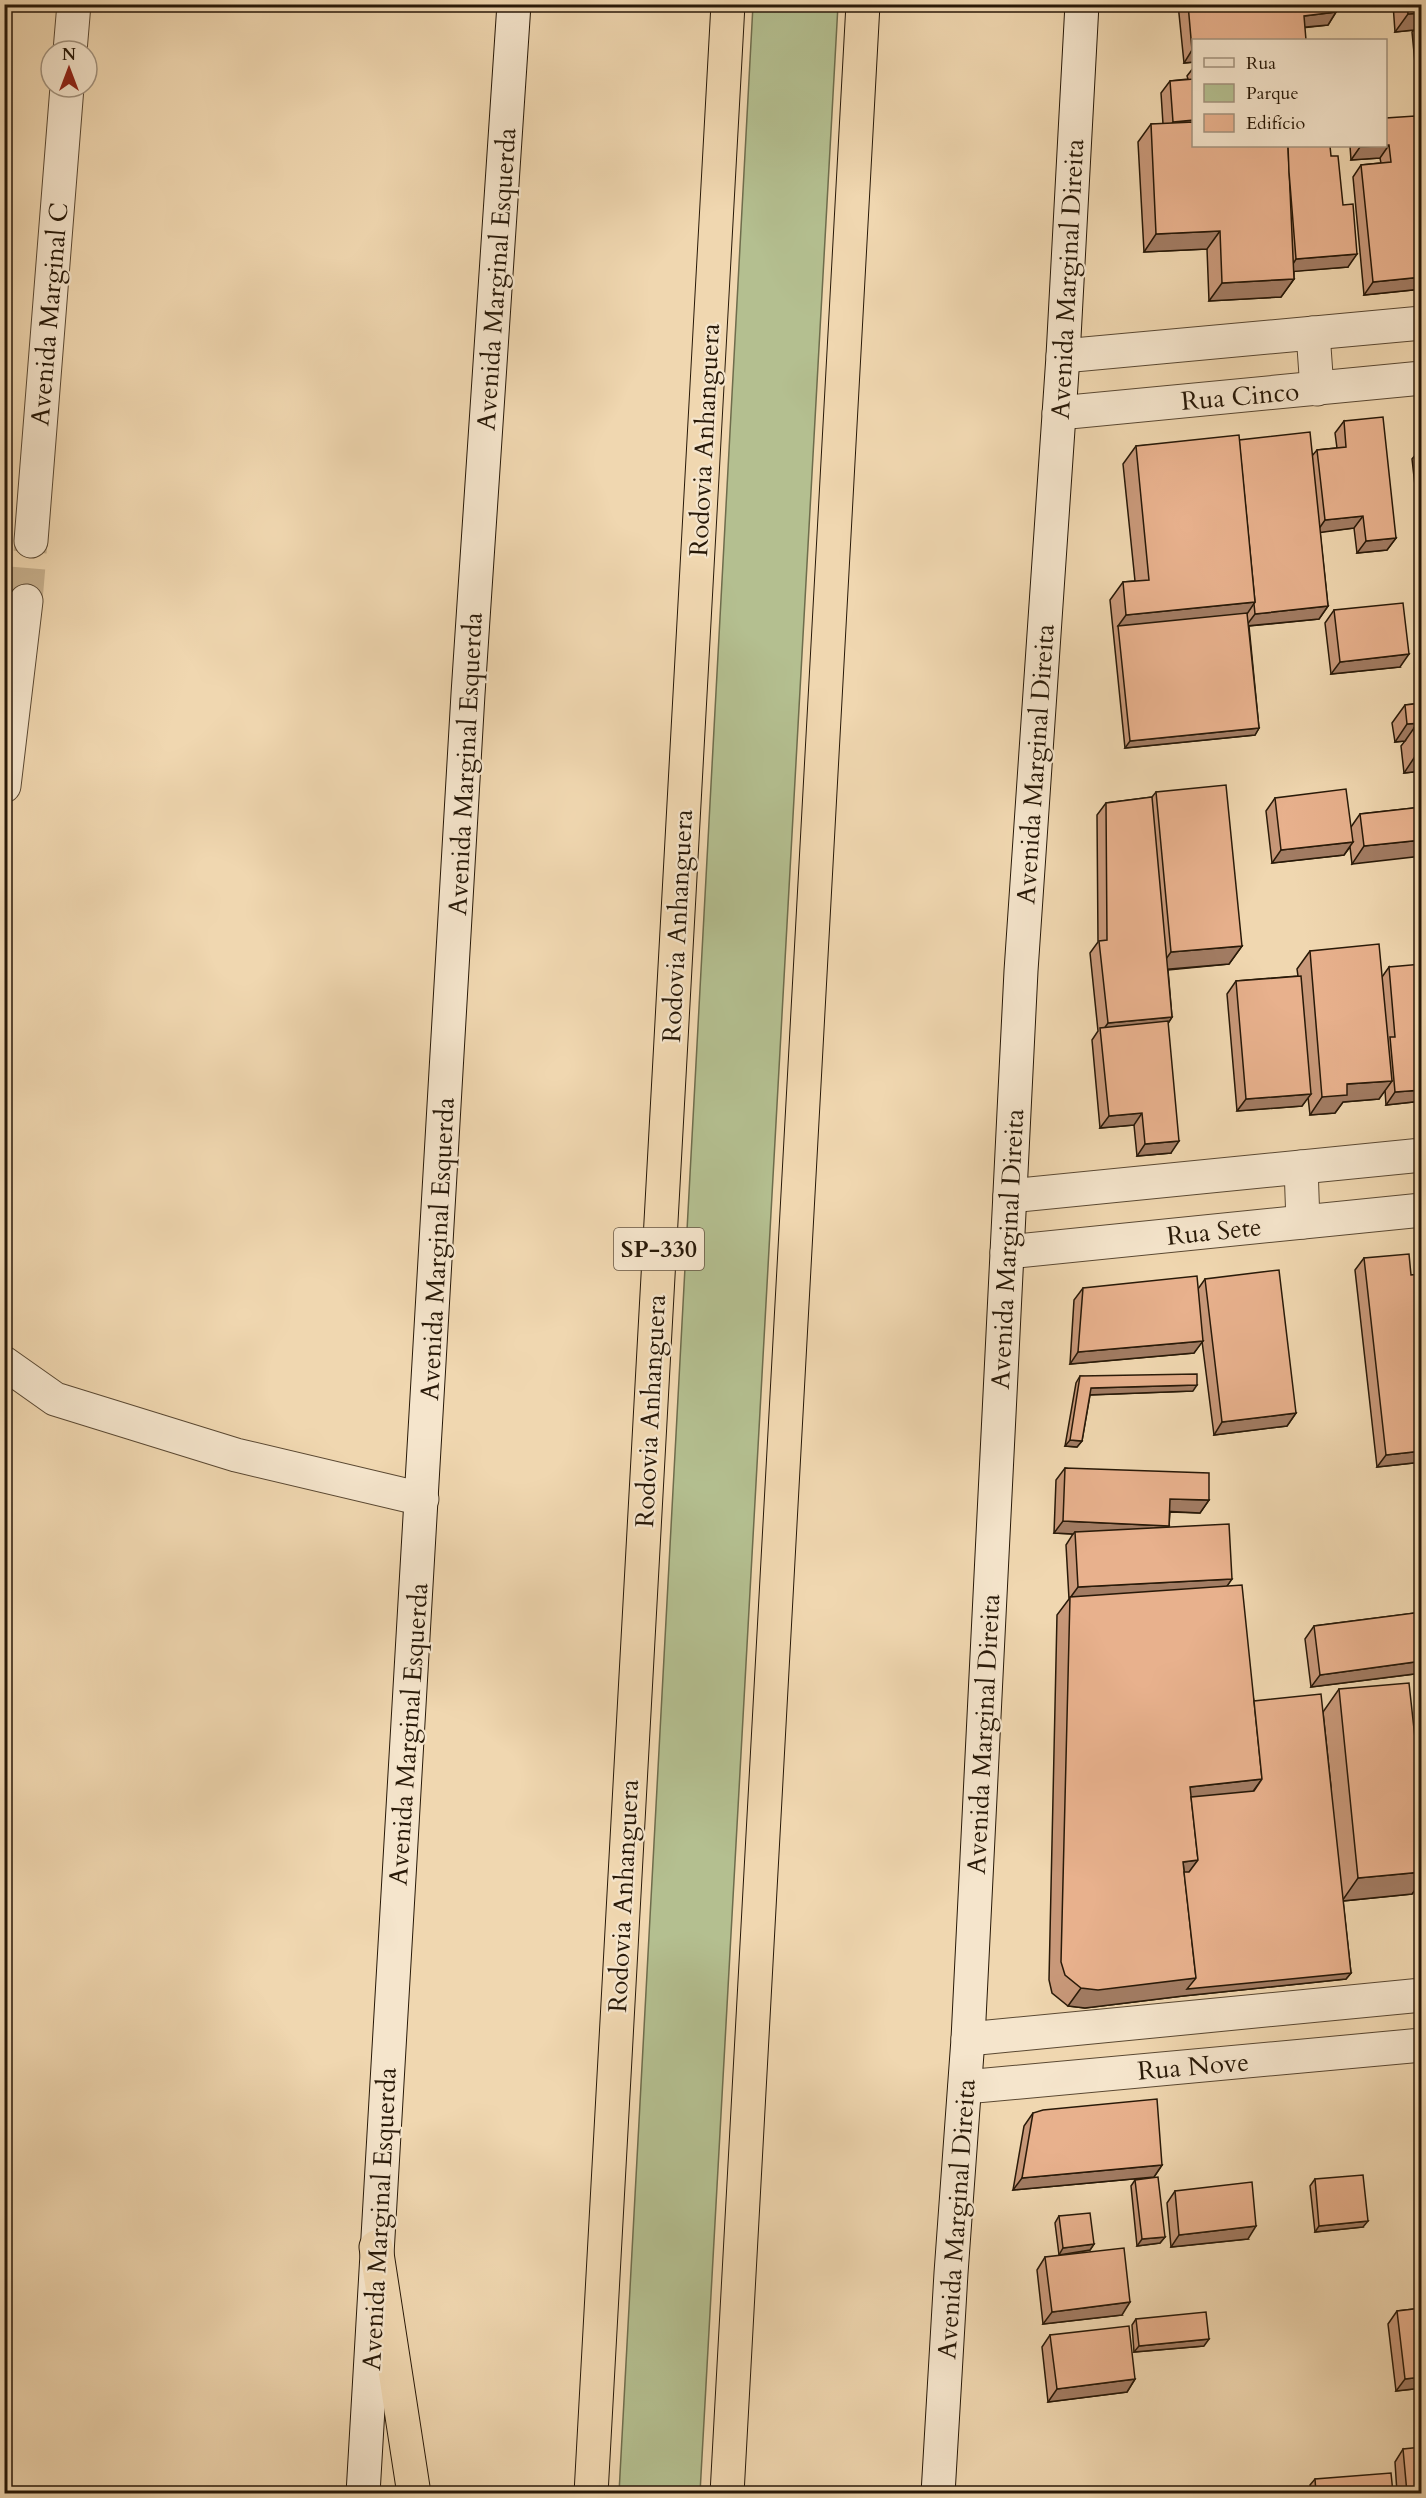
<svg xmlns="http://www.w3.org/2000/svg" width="1426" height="2498" font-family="Cardo,serif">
	<rect width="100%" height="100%" fill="#f0d7b0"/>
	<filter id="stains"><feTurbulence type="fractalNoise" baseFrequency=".00333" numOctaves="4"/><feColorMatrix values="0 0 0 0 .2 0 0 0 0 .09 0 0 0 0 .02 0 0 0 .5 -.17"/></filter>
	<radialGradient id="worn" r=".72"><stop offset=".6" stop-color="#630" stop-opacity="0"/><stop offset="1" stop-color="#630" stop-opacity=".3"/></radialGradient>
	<!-- green -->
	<polygon fill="#b4bf90" stroke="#6e6c4c" stroke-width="1.5" points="753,5 838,5 700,2493 619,2493"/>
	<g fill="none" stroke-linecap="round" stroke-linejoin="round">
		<!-- street-tunnel -->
		<polyline stroke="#c8b18e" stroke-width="33" stroke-dasharray="33 16" stroke-linecap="butt" points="26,601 31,541"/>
		<defs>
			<g id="street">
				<polyline points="70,51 74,4"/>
				<polyline points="1313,333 1317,389"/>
				<polyline points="1063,356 1422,323"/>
				<polyline points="1059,413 1422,378"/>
				<polyline points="31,541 67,87"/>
				<polyline points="4,786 26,601"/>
				<polyline points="1301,1167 1303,1222"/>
				<polyline points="1010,1196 1422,1155"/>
				<polyline points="1007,1252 1422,1210"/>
				<polyline points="4,1363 55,1399 236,1455 422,1499"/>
				<polyline points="968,2039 1422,1995"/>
				<polyline points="965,2087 1422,2045"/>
			</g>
			<g id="secondary">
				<polyline points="363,2494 468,694 514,4"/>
				<polyline points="938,2494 951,2273 968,2039 1021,971 1063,356 1082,4"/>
			</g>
			<g id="highway">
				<polyline points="376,2247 414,2494"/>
				<polyline points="591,2494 728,4"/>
				<polyline points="727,2494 863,4"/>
			</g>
		</defs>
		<!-- street casing -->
		<use href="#street" stroke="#5a4832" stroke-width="35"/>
		<!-- secondary casing -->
		<use href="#secondary" stroke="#281908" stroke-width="35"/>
		<!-- highway casing -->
		<use href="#highway" stroke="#281908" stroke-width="35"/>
		<!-- street -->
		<use href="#street" stroke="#f5e5cc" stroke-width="33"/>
		<!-- secondary -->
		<use href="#secondary" stroke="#f5e5cc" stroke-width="33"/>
		<!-- highway -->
		<use href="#highway" stroke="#f0d7b0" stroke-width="33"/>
	</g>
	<!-- wall -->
	<g fill="#c89879" stroke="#281908" stroke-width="1.5">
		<polygon points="1178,4 1336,4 1336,12 1328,25 1194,40 1194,62 1184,63"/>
		<polygon points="1393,4 1422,4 1422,289 1364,295 1353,177 1361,165 1381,163 1380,158 1351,160 1350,146 1386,146 1415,120 1420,114 1412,32 1414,30 1395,32"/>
		<polygon points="1194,67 1194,146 1331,156 1348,267 1294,271 1294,279 1281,297 1209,301 1207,249 1144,252 1138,142 1151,124 1163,124 1161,93 1170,81 1188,79 1187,76"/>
		<polygon points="1344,421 1396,538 1387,550 1357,553 1354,528 1320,532 1328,606 1319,619 1249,626 1259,728 1255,735 1125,748 1110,600 1123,582 1135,581 1123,464 1136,446 1239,440 1312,456 1317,450 1337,448 1335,433"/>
		<polygon points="1422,447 1422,503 1417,503 1412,459"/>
		<polygon points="1334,610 1400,667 1331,674 1325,623"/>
		<polygon points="1422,703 1422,771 1404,773 1401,746 1405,741 1395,742 1392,723 1405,705"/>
		<polygon points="1156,792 1242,946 1229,964 1168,970 1172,1017 1168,1023 1171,1153 1137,1156 1134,1125 1100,1128 1092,1040 1098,1031 1090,953 1098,942 1097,815 1106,803 1152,797"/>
		<polygon points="1275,798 1351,827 1360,814 1422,807 1352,864 1350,847 1344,855 1272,863 1266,811"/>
		<polygon points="1310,951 1382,977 1389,967 1422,1101 1386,1105 1385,1090 1379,1099 1343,1102 1335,1113 1310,1115 1308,1097 1302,1106 1237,1111 1227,994 1236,981 1298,976 1297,969"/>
		<polygon points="1364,1258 1411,1275 1422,1274 1422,1462 1377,1467 1355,1270"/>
		<polygon points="1205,1279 1296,1413 1287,1426 1214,1435 1202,1341 1194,1353 1070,1364 1074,1300 1083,1288 1198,1289"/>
		<polygon points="1080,1376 1193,1391 1090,1395 1082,1441 1077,1447 1065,1446 1076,1383"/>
		<polygon points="1065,1468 1209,1500 1200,1513 1170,1512 1169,1526 1168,1527 1227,1586 1254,1701 1331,1787 1323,1712 1339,1689 1422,1803 1422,1881 1412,1894 1343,1901 1351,1973 1346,1979 1183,1996 1085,2008 1068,2006 1052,1993 1049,1980 1057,1615 1069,1599 1066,1545 1073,1534 1054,1533 1056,1480"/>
		<polygon points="1422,1612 1422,1673 1311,1687 1305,1639 1314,1626"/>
		<polygon points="1033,2113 1162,2165 1154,2177 1013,2190 1024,2126"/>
		<polygon points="1315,2179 1363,2227 1315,2232 1310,2186"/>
		<polygon points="1135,2180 1165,2237 1160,2243 1137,2246 1131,2186"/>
		<polygon points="1175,2191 1248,2239 1171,2247 1167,2203"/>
		<polygon points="1059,2216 1094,2244 1090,2250 1059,2255 1055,2223"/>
		<polygon points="1045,2257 1122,2315 1043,2324 1037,2270"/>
		<polygon points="1422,2308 1422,2388 1396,2391 1388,2324 1397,2311"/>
		<polygon points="1136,2319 1204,2346 1134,2352 1132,2325"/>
		<polygon points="1050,2335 1135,2379 1127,2392 1048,2402 1042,2347"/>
		<polygon points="1403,2449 1422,2493 1397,2493 1395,2462"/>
		<polygon points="1315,2479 1393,2493 1311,2493 1310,2485"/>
	</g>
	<!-- shaded-wall -->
	<g fill="#a27c63" stroke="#281908" stroke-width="1.5">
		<polygon points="1336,12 1328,25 1295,28 1304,16"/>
		<polygon points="1422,13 1422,20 1414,30 1395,32 1408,14"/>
		<polygon points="1192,50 1194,50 1194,62 1184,63"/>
		<polygon points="1194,120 1194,131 1164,134 1173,122"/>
		<polygon points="1389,145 1380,158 1351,160 1360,147"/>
		<polygon points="1220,231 1207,249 1144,252 1156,234"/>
		<polygon points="1357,254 1348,267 1288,272 1296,259"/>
		<polygon points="1422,277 1422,289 1364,295 1373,282"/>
		<polygon points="1294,279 1281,297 1209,301 1222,283"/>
		<polygon points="1422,496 1422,503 1417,503"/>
		<polygon points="1363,516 1354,528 1316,533 1325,520"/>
		<polygon points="1396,538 1387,550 1357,553 1366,541"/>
		<polygon points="1255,602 1243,620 1118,626 1126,615"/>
		<polygon points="1328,606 1319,619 1246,626 1255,614"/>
		<polygon points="1409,654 1400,667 1331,674 1340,662"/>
		<polygon points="1422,723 1422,739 1414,728 1405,741 1395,742 1407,724"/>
		<polygon points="1259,728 1255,735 1125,748 1130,741"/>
		<polygon points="1422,754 1422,771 1404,773 1416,755"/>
		<polygon points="1422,840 1422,856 1352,864 1364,846"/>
		<polygon points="1353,842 1344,855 1272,863 1281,850"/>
		<polygon points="1242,946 1229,964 1158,970 1171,952"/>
		<polygon points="1172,1017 1164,1030 1101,1033 1108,1023"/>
		<polygon points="1392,1081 1379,1099 1343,1102 1335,1113 1310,1115 1322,1097 1347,1084"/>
		<polygon points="1422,1090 1422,1101 1386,1105 1395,1092"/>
		<polygon points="1311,1094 1302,1106 1237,1111 1246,1099"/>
		<polygon points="1142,1113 1134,1125 1100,1128 1109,1116"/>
		<polygon points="1179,1141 1171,1153 1137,1156 1145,1144"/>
		<polygon points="1203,1341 1194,1353 1070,1364 1078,1352"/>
		<polygon points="1197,1385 1193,1391 1087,1395 1091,1388"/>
		<polygon points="1296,1413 1287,1426 1214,1435 1222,1422"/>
		<polygon points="1070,1440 1082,1441 1077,1447 1065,1446"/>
		<polygon points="1422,1451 1422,1462 1377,1467 1386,1455"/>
		<polygon points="1170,1499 1209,1500 1200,1513 1162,1511"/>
		<polygon points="1063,1521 1169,1526 1160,1538 1075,1532 1073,1534 1054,1533"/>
		<polygon points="1232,1579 1223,1592 1070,1598 1078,1587"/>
		<polygon points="1422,1661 1422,1673 1311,1687 1320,1675"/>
		<polygon points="1262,1779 1249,1797 1182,1804 1190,1787"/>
		<polygon points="1198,1860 1185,1878 1183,1862"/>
		<polygon points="1422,1872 1422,1881 1412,1894 1342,1901 1358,1878"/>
		<polygon points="1351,1973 1346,1979 1183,1996 1085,2008 1068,2006 1081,1988 1196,1978"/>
		<polygon points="1162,2165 1154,2177 1013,2190 1022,2178"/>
		<polygon points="1368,2221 1363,2227 1315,2232 1319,2226"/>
		<polygon points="1256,2226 1248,2239 1171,2247 1179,2235"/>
		<polygon points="1165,2237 1160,2243 1137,2246 1142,2239"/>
		<polygon points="1094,2244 1090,2250 1059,2255 1063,2248"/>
		<polygon points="1130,2302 1122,2315 1043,2324 1052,2312"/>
		<polygon points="1209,2339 1204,2346 1134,2352 1139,2346"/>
		<polygon points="1422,2377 1422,2388 1396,2391 1405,2379"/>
		<polygon points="1135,2379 1127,2392 1048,2402 1057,2389"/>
	</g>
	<!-- building -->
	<g fill="#e8b18d" stroke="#281908" stroke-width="1.5">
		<polygon points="1188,4 1336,4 1336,12 1304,16 1306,40 1194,40 1194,50 1192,50"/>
		<polygon points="1407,4 1422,4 1422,13 1408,14"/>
		<polygon points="1194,79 1194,120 1173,122 1170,81"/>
		<polygon points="1415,116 1422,182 1422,277 1373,282 1361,165 1391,162 1389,145 1386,145 1386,118"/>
		<polygon points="1194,122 1194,146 1288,146 1294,279 1222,283 1220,231 1156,234 1151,124"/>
		<polygon points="1288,146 1330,146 1331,156 1338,156 1343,205 1353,204 1357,254 1296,259 1289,172"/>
		<polygon points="1360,146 1383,146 1360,147"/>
		<polygon points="1383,417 1396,538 1366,541 1363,516 1325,520 1317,450 1346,447 1344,421"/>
		<polygon points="1310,432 1328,606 1255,614 1254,604 1255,602 1239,440"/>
		<polygon points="1239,435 1255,602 1126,615 1123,582 1149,580 1136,446"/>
		<polygon points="1403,603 1409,654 1340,662 1334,610"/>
		<polygon points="1247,613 1259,728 1130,741 1118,626"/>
		<polygon points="1422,703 1422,723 1407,724 1405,705"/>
		<polygon points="1422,727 1422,754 1416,755 1414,728"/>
		<polygon points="1226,785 1242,946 1171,952 1156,792"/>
		<polygon points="1346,789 1353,842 1281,850 1275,798"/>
		<polygon points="1152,797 1172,1017 1108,1023 1099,941 1107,940 1106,803"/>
		<polygon points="1422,807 1422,840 1364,846 1360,814"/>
		<polygon points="1379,944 1392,1081 1347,1084 1347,1095 1322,1097 1310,951"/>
		<polygon points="1422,964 1422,1090 1395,1092 1390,1037 1395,1037 1389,967"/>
		<polygon points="1301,976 1311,1094 1246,1099 1236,981"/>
		<polygon points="1168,1021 1179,1141 1145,1144 1142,1113 1109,1116 1100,1028"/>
		<polygon points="1409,1254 1411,1275 1422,1274 1422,1451 1386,1455 1364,1258"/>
		<polygon points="1279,1270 1296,1413 1222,1422 1205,1279"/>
		<polygon points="1197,1276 1203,1341 1078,1352 1083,1288"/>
		<polygon points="1197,1374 1197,1385 1091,1388 1082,1441 1070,1440 1080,1376"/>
		<polygon points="1065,1468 1209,1473 1209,1500 1170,1499 1169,1526 1063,1521"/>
		<polygon points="1229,1524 1232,1579 1078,1587 1075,1532"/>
		<polygon points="1242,1585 1262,1779 1190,1787 1198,1860 1183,1862 1196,1978 1098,1990 1081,1988 1065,1975 1061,1962 1070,1597"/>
		<polygon points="1422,1612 1422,1661 1320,1675 1314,1626"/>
		<polygon points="1409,1683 1422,1803 1422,1872 1358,1878 1339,1689"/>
		<polygon points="1321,1694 1351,1973 1187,1989 1196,1978 1184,1872 1189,1872 1198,1860 1191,1797 1254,1791 1262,1779 1254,1701"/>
		<polygon points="1157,2099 1162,2165 1022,2178 1033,2113 1043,2110"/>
		<polygon points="1363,2175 1368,2221 1319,2226 1315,2179"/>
		<polygon points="1158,2177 1165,2237 1142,2239 1135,2180"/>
		<polygon points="1252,2182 1256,2226 1179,2235 1175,2191"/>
		<polygon points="1090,2213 1094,2244 1063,2248 1059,2216"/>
		<polygon points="1124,2248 1130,2302 1052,2312 1045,2257"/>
		<polygon points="1422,2308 1422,2377 1405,2379 1397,2311"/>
		<polygon points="1206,2312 1209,2339 1139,2346 1136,2319"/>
		<polygon points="1129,2326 1135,2379 1057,2389 1050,2335"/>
		<polygon points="1422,2447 1422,2493 1407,2493 1403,2449"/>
		<polygon points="1391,2473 1393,2493 1316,2493 1315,2479"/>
	</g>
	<g text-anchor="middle" stroke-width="4.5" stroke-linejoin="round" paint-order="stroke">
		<!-- shield labels -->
		<rect fill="#f5e5cc" stroke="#665643" stroke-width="1.5" x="614" y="1228" width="90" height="42" rx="4.5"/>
		<g font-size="24" font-weight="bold" fill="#281908">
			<text x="659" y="1257">SP-330</text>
		</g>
		<!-- street labels -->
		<g font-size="26" fill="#281908" stroke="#f5e5cc">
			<text transform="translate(496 279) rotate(-86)" y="9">Avenida Marginal Esquerda</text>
			<text transform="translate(1067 279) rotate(-87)" y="9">Avenida Marginal Direita</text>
			<text transform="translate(49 314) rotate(-85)" y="9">Avenida Marginal C</text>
			<text transform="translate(1240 396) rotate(-5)" y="9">Rua Cinco</text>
			<text transform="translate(704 440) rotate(-87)" y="9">Rodovia Anhanguera</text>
			<text transform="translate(465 764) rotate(-87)" y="9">Avenida Marginal Esquerda</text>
			<text transform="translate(1035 764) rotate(-86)" y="9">Avenida Marginal Direita</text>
			<text transform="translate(677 926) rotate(-87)" y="9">Rodovia Anhanguera</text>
			<text transform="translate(1214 1231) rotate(-6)" y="9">Rua Sete</text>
			<text transform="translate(437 1249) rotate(-87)" y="9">Avenida Marginal Esquerda</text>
			<text transform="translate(1007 1249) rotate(-87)" y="9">Avenida Marginal Direita</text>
			<text transform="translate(650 1411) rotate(-87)" y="9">Rodovia Anhanguera</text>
			<text transform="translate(408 1734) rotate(-86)" y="9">Avenida Marginal Esquerda</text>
			<text transform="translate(983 1734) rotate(-87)" y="9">Avenida Marginal Direita</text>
			<text transform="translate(623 1896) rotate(-87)" y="9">Rodovia Anhanguera</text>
			<text transform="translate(1193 2066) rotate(-5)" y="9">Rua Nove</text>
			<text transform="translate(379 2219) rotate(-87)" y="9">Avenida Marginal Esquerda</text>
			<text transform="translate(956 2219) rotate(-86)" y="9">Avenida Marginal Direita</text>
		</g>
	</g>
	<!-- margin -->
	<rect width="1426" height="2498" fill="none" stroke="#f0d7b0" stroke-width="24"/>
	<rect x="6" y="6" width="1414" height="2486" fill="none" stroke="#281908" stroke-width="3"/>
	<rect x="12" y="12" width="1402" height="2474" fill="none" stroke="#281908" stroke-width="1.5"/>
	<!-- legend -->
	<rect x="1192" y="39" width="195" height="108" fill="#f5e5cc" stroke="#a3937e" stroke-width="1.5"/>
	<rect x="1204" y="58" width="30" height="9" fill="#f5e5cc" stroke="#a3937e" stroke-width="1.5"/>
	<text x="1246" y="69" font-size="18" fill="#281908">Rua</text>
	<rect x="1204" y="84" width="30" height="18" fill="#b4bf90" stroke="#a3937e" stroke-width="1.5"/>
	<text x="1246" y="99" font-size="18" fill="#281908">Parque</text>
	<rect x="1204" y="114" width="30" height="18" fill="#e8b18d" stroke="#a3937e" stroke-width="1.5"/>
	<text x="1246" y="129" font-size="18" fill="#281908">Edifício</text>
	<!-- north arrow -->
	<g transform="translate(69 69)"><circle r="28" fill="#f5e5cc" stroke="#a3937e" stroke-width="1.5"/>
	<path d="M0-4.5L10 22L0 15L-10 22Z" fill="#8f2418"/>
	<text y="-9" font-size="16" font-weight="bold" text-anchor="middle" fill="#281908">N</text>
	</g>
	<rect width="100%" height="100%" filter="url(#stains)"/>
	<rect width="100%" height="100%" fill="url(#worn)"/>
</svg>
